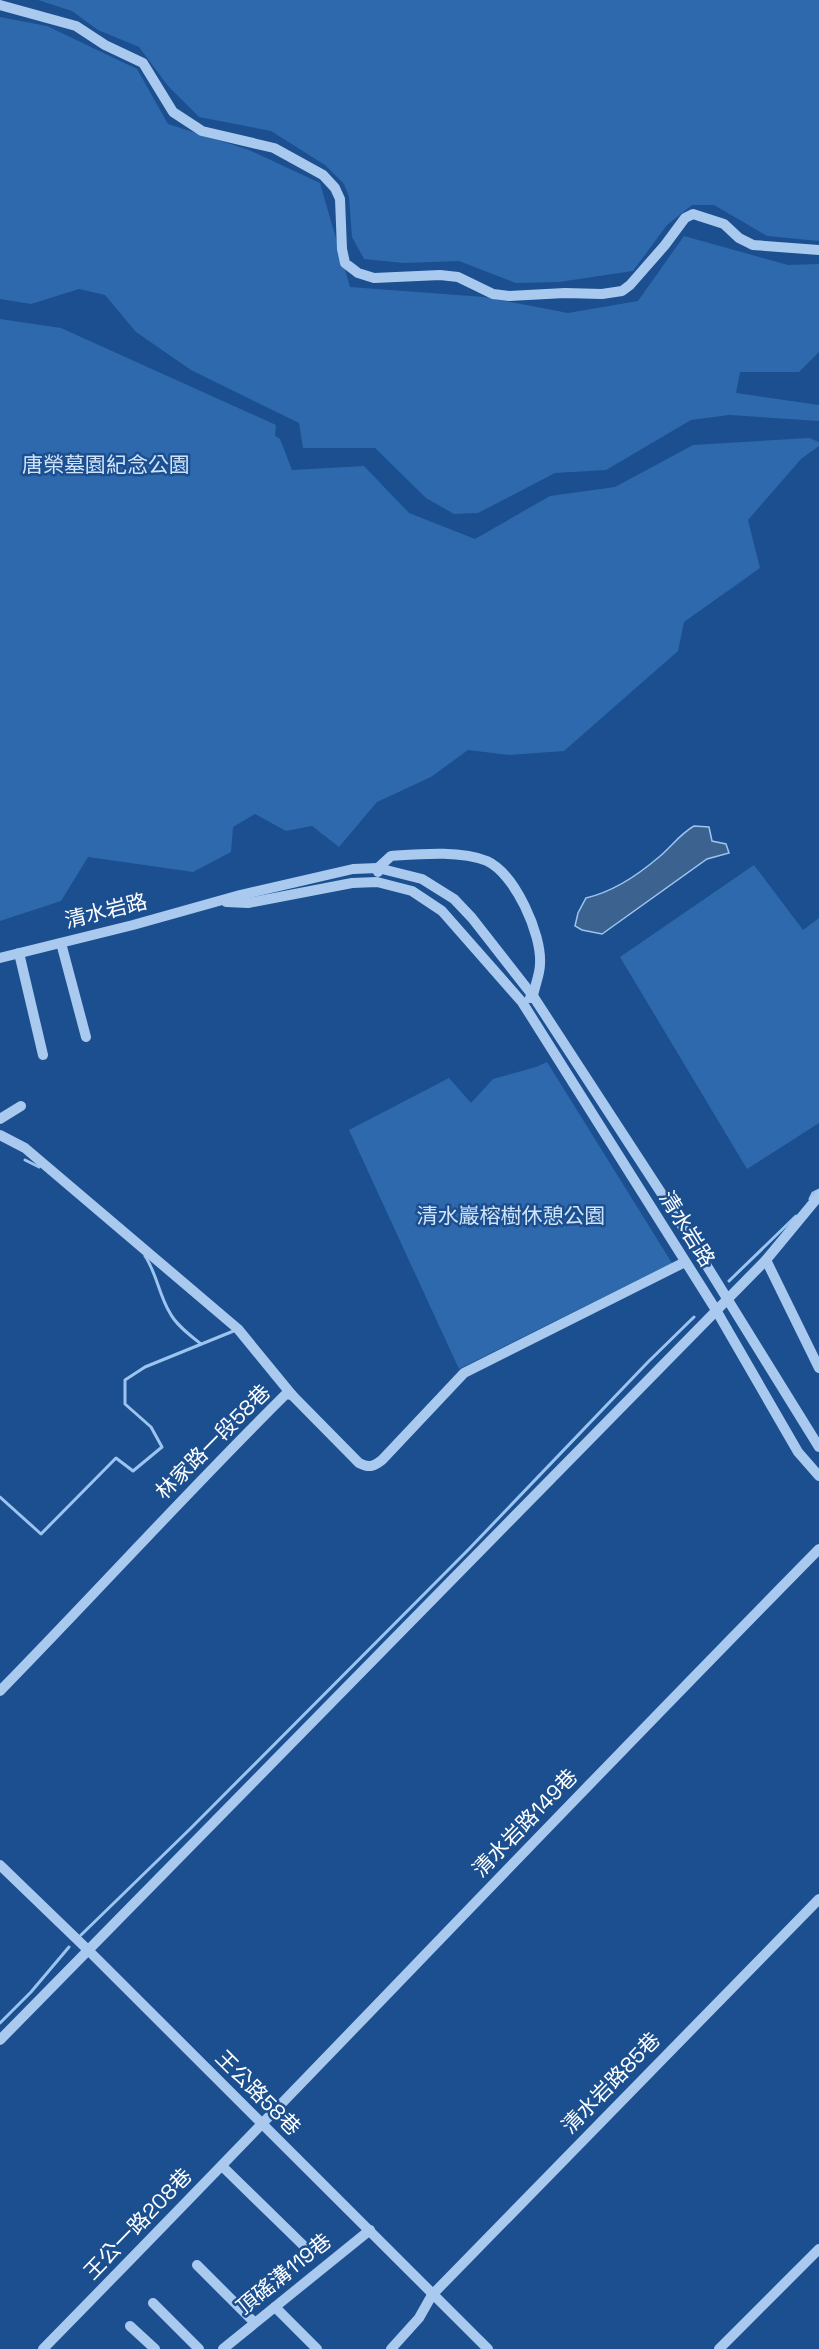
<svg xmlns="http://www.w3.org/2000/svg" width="819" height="2349" font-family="'Space Grotesk','Noto Sans TC',sans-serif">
	<rect width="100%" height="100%" fill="#1b4f8f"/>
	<!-- green -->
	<g fill="#2e69ad">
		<polygon points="38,0 819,0 819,241 767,236 714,205 692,205 667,225 633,271 559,282 516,283 459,261 404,263 364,259 352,237 349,197 344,184 325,165 271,131 199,117 168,86 139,47 98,30 72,11"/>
		<polygon points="0,17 47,26 137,69 168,124 249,150 320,183 350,287 484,297 568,313 638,301 684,236 788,265 819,264 819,352 799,372 740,372 736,393 819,405 819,421 729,415 691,420 606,470 555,473 478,513 454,514 426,498 375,448 303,448 299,423 191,370 136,332 105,295 79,289 31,304 0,299"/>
		<polygon points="0,319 61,328 276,425 275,436 280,439 292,470 364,466 409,513 475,539 550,496 615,487 693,445 809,438 819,442 819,446 801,459 748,520 760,568 684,622 678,651 564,751 509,755 468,750 431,777 377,802 339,847 312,826 286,831 255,814 233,827 231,852 193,872 88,857 61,901 0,921"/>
		<polygon points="754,865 803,930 819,918 819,1123 747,1169 620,957"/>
		<polygon points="547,1062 672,1263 459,1369 349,1130 449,1078 471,1103 493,1079 536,1067"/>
	</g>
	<!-- water -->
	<path fill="#3c6290" stroke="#9cc4f0" stroke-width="1.5" d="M694 826 709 827 712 841 726 844 729 853 707 859 602 934 582 930 575 926 578 913 586 898C612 892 638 875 659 857 671 847 680 834 694 826Z"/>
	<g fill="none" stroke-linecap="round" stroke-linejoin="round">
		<!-- stream -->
		<g stroke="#9cc4f0" stroke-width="3">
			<polyline points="25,1160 39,1167"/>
			<polyline points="810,1199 813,1193 819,1190"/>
			<path d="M145 1256C157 1274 159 1295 170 1313 176 1325 191 1336 201 1344"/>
			<polyline points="729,1281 796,1216"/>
			<polyline points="0,1497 41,1534 116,1458 133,1471 162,1447 151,1427 125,1404 125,1380 145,1367 236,1330"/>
			<polyline points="81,1935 190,1829 469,1549 648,1362 694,1317"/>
			<polyline points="0,2023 31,1992 69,1947"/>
		</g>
		<!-- minor -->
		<g stroke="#a9c9ee" stroke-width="10">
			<polyline points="0,5 76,26 105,45 143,63 173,112 202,131 274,148 323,175 335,188 340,199 342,249 345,263 358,273 374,278 440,275 458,277 493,294 509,296 565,293 602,294 622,291 630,285 665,245 685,218 693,214 724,224 739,238 753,245 819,250"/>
			<path d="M378 872V868L391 856C419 854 461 850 487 861 515 874 542 934 540 964 540 974 535 985 533 996L530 998"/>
			<polyline points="226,902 248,903 352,883 377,882 412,891 442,911 522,1002 716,1310 798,1452 819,1476"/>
			<polyline points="61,943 86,1037"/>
			<polyline points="19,953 43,1055"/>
			<polyline points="0,958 133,925 240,895 353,869 378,868 422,879 454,899 472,918 533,996 671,1208 819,1447"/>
			<polyline points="0,1119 21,1106"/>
			<polyline points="0,1135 25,1148 238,1329 292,1395"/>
			<polyline points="766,1260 819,1368"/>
			<path d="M0 1691C96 1593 188 1491 286 1394L292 1395 359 1463C369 1468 373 1467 382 1460L464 1373 685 1262"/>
			<polyline points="0,1865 88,1950 488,2349"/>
			<polyline points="0,2040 766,1260 819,1196"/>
			<polyline points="222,2166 304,2246"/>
			<polyline points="197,2265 254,2322"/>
			<polyline points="153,2303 199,2349"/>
			<polyline points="275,2307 317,2349"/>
			<polyline points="130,2326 155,2349"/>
			<path d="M43 2349C303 2084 558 1814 819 1549"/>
			<polyline points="223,2349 370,2230"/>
			<polyline points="391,2349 419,2318 432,2295 819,1899"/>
			<polyline points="719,2349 819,2249"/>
		</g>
	</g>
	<g text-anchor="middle" stroke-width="5" stroke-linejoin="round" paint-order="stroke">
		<!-- park labels -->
		<g font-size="21" fill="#cfe3fa" stroke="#1b4f8f">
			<text x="106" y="472">唐榮墓園紀念公園</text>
			<text x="511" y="1223">清水巖榕樹休憩公園</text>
		</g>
		<!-- street labels -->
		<g font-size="21" fill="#fff" stroke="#1b4f8f">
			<text transform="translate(106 911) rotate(-14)" y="7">清水岩路</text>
			<text transform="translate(687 1229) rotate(58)" y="7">清水岩路</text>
			<text transform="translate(213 1442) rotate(-45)" y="7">林家路一段58巷</text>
			<text transform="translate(525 1823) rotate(-46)" y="7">清水岩路149巷</text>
			<text transform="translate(611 2083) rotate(-46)" y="7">清水岩路85巷</text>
			<text transform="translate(258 2093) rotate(45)" y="7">王公路58巷</text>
			<text transform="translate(138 2224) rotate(-46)" y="7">王公一路208巷</text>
			<text transform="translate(284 2274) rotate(-39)" y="7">頂磘溝119巷</text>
		</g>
	</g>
</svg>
